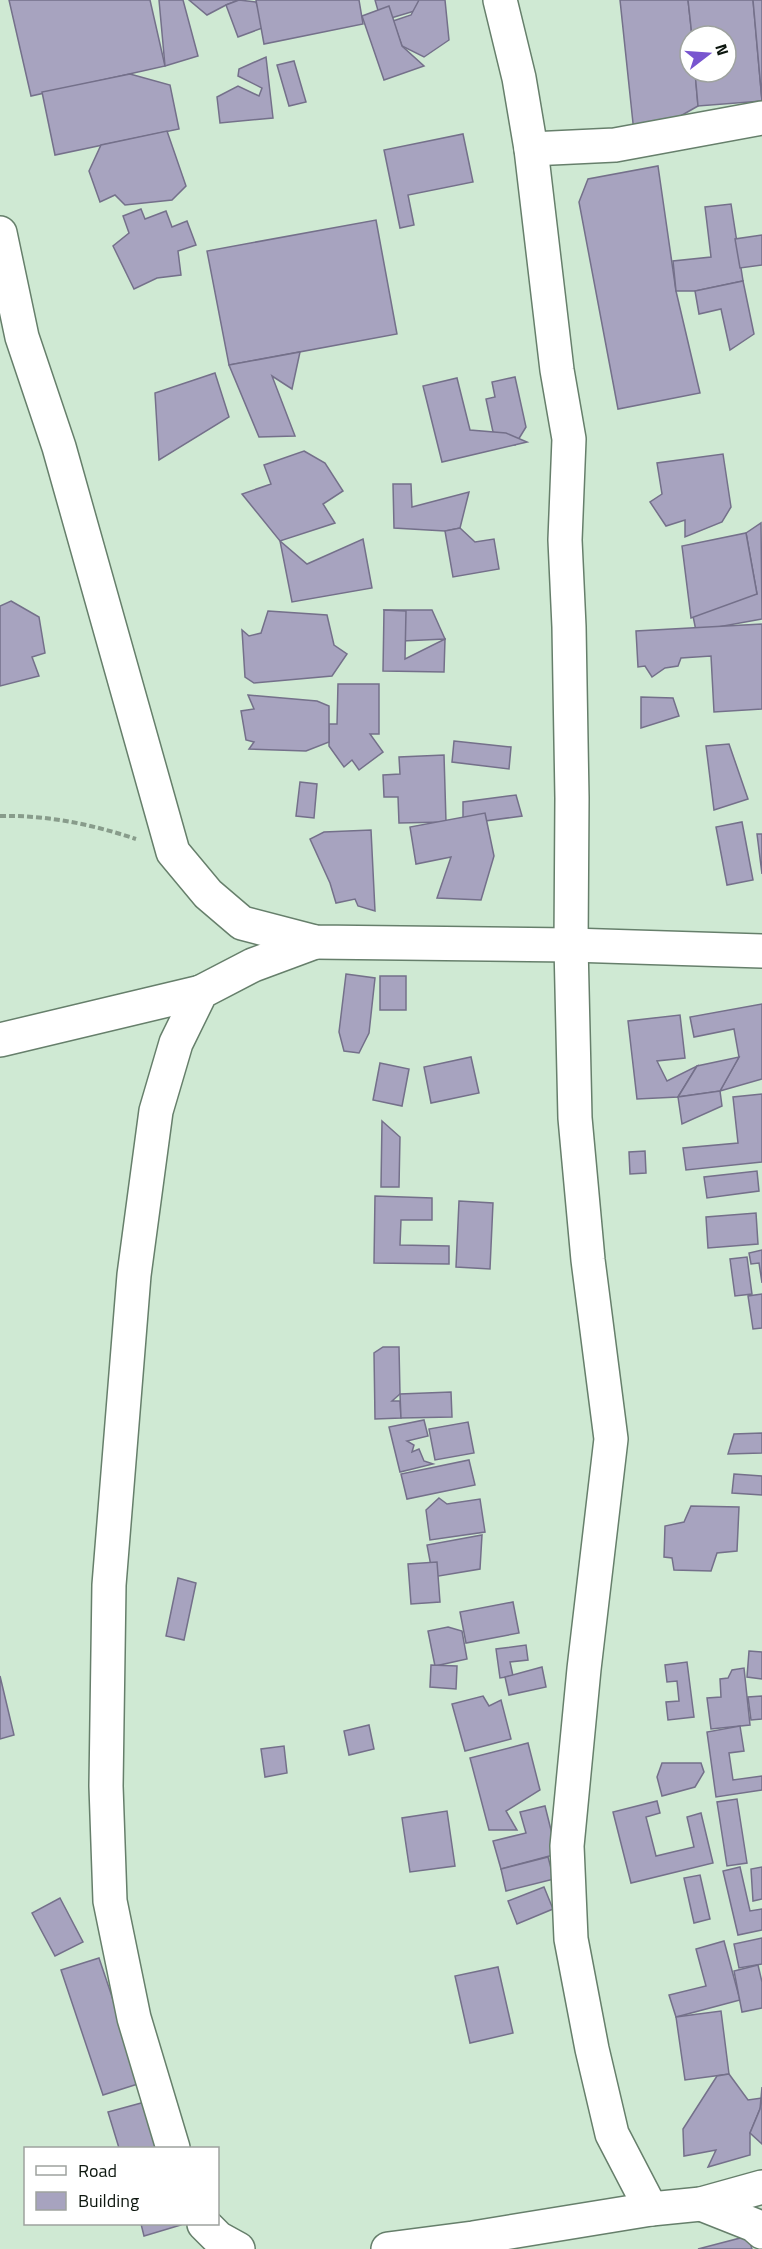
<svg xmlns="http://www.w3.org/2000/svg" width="762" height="2249" font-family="'Titillium Web',sans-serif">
	<rect width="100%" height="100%" fill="#cfe9d3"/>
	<!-- building -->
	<g fill="#a7a3bf" stroke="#74708a" stroke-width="1.5">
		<polygon points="9,0 150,0 165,66 31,96"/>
		<polygon points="159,0 183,0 198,56 165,66"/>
		<polygon points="189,0 239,0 226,5 207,15"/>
		<polygon points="239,0 256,2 265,27 238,37 226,5"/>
		<polygon points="256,0 359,0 363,24 264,44"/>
		<polygon points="375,0 429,0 428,7 381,21"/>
		<polygon points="419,0 445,0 449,40 424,57 402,46 393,21 411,15"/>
		<polygon points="620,0 688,0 692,36 690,36 690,72 695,72 698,106 635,142"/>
		<polygon points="688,0 753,0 762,101 698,106 695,72 726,72 726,36 692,36"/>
		<polygon points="753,0 762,0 762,101"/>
		<polygon points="389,6 402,46 424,66 384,80 362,16"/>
		<polygon points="266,57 273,118 220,123 217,97 238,86 259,96 262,88 238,76 239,69"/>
		<polygon points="294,61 306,102 289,106 277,65"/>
		<polygon points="130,74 170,85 179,129 55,155 42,92"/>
		<polygon points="167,131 186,186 172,200 125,205 115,195 100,202 89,171 101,145"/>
		<polygon points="463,134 473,182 408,195 414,225 400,228 384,150"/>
		<polygon points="658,166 676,291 700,393 618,409 579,202 588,179"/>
		<polygon points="731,204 743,281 695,291 676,291 673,261 711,257 705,207"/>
		<polygon points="141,209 145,219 166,211 172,227 187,221 196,245 178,251 181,275 157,278 134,289 113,246 129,233 123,216"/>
		<polygon points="376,220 397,334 229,365 207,251"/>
		<polygon points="762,235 762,265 740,268 735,239"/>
		<polygon points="743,281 754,334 730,350 721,309 699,314 695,291"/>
		<polygon points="300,352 292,389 272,376 295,436 259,437 229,365"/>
		<polygon points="215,373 229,417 159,460 155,393"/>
		<polygon points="515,377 526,427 515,445 493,432 486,399 495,397 492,382"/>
		<polygon points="457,378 470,430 506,433 527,442 442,462 423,386"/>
		<polygon points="304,451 325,463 343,491 323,504 335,523 280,541 242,494 271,484 264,465"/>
		<polygon points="723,454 731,507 722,522 685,537 685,520 666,526 650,502 662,494 657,463"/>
		<polygon points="393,484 411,484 412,507 469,492 460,528 445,531 394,528"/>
		<polygon points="761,523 762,619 696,631 691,606 757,594 746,533"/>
		<polygon points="460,528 475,542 494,539 499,569 453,577 445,531"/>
		<polygon points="746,533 757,594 691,618 682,546"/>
		<polygon points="363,539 372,588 292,602 280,541 307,564"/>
		<polygon points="11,601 39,617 45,653 32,657 39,676 0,686 0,606"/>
		<polygon points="384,610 432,610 445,639 402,641"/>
		<polygon points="384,610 406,611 405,659 445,639 444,672 383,671"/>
		<polygon points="268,611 327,615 334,645 347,654 332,676 254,683 245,677 242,630 249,636 261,633"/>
		<polygon points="762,624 762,709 714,712 711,656 681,658 678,666 665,668 652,677 645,666 638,667 636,631"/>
		<polygon points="338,684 379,684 379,734 370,734 383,752 359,770 352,760 344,767 329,746 329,724 337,724"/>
		<polygon points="248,695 317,701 329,706 329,742 306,751 249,749 254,742 246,740 241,711 254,709"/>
		<polygon points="641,697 673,698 679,716 641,728"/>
		<polygon points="454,741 511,747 509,769 452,762"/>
		<polygon points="729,744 748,799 714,810 706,746"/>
		<polygon points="444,755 446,822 399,823 398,797 384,797 383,775 400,774 399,757"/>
		<polygon points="300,782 317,784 314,818 296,816"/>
		<polygon points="516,795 522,816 463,824 463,802"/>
		<polygon points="485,813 494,856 481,900 437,898 451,857 416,864 410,827"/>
		<polygon points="742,822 753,880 727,885 716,827"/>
		<polygon points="371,830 375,911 358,906 355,899 336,903 330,883 310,839 324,832"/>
		<polygon points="757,834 762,834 762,874"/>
		<polygon points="346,974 375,978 369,1033 359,1053 344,1051 339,1032"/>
		<rect x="380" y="976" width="26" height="34"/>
		<polygon points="762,1004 762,1079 720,1091 739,1057 734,1029 694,1037 690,1017"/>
		<polygon points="680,1015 685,1058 657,1061 667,1081 697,1066 678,1097 637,1099 628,1021"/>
		<polygon points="471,1057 479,1093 431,1103 424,1067"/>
		<polygon points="739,1057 720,1091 678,1097 697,1066"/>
		<polygon points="380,1063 409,1069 402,1106 373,1100"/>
		<polygon points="720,1091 722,1106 682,1124 678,1097"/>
		<polygon points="762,1094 762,1162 686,1170 683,1148 738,1143 733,1097"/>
		<polygon points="382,1121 400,1137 399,1187 381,1187"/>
		<polygon points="645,1151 646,1173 630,1174 629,1152"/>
		<polygon points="757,1171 759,1191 707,1198 704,1177"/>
		<polygon points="375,1196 432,1198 432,1220 401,1220 400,1245 449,1246 449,1264 374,1263"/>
		<polygon points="459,1201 493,1203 490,1269 456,1267"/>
		<polygon points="756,1213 758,1244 708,1248 706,1217"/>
		<polygon points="762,1250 762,1283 759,1263 751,1264 749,1253"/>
		<polygon points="747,1257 752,1294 735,1296 730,1259"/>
		<polygon points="762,1294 762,1328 753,1329 748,1296"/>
		<polygon points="383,1347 399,1347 400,1394 392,1401 400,1401 401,1418 375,1419 374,1353"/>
		<polygon points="451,1392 452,1417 401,1418 400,1394"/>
		<polygon points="424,1420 428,1436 407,1441 414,1445 412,1452 419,1449 424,1461 433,1464 400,1472 389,1427"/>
		<polygon points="468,1422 474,1453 435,1460 429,1429"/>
		<polygon points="762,1433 762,1453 728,1454 734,1434"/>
		<polygon points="469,1460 475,1485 407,1499 401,1474"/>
		<polygon points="734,1474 762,1476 762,1495 732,1493"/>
		<polygon points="439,1498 447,1504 480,1499 485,1532 430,1540 426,1510"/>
		<polygon points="691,1506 739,1507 737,1551 717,1553 711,1571 674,1570 672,1558 664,1557 665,1526 684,1522"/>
		<polygon points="482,1535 480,1569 433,1577 427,1545"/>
		<polygon points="437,1562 440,1602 411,1604 408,1564"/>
		<polygon points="178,1578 196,1583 184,1640 166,1636"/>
		<polygon points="513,1602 519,1633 466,1643 460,1612"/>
		<polygon points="448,1627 462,1631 467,1659 435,1666 428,1631"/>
		<polygon points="526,1645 528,1660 510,1662 513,1676 500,1678 496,1649"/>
		<polygon points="749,1651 762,1652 762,1679 747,1677"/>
		<polygon points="687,1662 694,1717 668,1720 666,1702 679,1701 677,1681 667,1682 665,1665"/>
		<polygon points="431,1665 457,1666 456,1689 430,1687"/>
		<polygon points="542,1667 546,1687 509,1695 505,1677"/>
		<polygon points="744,1668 750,1725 711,1729 707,1698 721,1697 720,1679 728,1678 732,1670"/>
		<polygon points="0,1676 14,1735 0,1739"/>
		<polygon points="483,1696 489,1706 501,1700 511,1739 465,1751 452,1704"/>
		<polygon points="762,1696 762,1719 751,1720 748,1697"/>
		<polygon points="369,1725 374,1749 349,1755 344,1731"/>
		<polygon points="740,1726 744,1751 729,1753 733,1780 762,1776 762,1790 716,1797 707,1732"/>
		<polygon points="528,1743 540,1790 506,1811 517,1830 489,1830 470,1758"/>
		<polygon points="284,1746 287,1773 265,1777 261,1749"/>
		<polygon points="662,1763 701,1763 704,1772 695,1787 662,1796 657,1777"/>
		<polygon points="737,1799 747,1863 727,1866 717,1802"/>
		<polygon points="657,1801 660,1813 646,1817 656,1856 694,1847 687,1817 701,1813 713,1863 631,1883 613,1812"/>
		<polygon points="545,1806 557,1854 501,1869 493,1841 526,1833 520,1812"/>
		<polygon points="447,1811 455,1866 410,1872 402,1818"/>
		<polygon points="548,1857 554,1879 506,1891 501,1869"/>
		<polygon points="740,1867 750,1911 762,1909 762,1930 738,1935 723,1871"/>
		<polygon points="762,1867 762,1899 753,1901 751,1869"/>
		<polygon points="700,1875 710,1919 694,1923 684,1878"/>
		<polygon points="544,1887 553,1909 517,1924 508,1901"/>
		<polygon points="60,1898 83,1942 55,1956 32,1913"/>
		<polygon points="762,1938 762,1964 739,1968 734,1944"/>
		<polygon points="724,1941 740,2000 676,2017 669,1995 706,1986 696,1949"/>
		<polygon points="99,1958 141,2083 103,2095 61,1970"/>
		<polygon points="758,1965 762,1982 762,2008 742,2012 734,1971"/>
		<polygon points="498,1967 513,2033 470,2043 455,1976"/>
		<polygon points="721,2011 729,2074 685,2080 676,2017"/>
		<polygon points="729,2074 748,2100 762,2098 762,2104 750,2133 750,2155 708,2167 716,2150 684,2156 683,2129 717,2076"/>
		<polygon points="762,2087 762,2144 750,2133 760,2109"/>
		<polygon points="145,2102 159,2148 119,2148 108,2112"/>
		<polygon points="141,2224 181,2224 181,2225 144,2236"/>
		<polygon points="748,2236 752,2249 698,2249"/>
	</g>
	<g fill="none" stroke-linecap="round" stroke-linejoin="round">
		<defs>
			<g id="minor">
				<polyline points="500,0 519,78 531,149 557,370 569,439 565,540 569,627 572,798 571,945 575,1118 588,1260 611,1439 584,1669 567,1846 571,1939 592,2049 612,2134 651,2209"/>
				<polyline points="531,149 615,145 762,118"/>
				<polyline points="0,233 22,337 59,447 173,852 208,894 242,923 315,942 571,945 762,951"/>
				<polyline points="0,1040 201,992"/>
				<polyline points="173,2148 134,2018 110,1901 106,1786 109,1585 134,1275 156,1111 176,1043 201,992 253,965 315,942"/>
				<polyline points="701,2204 754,2225 762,2232"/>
				<polyline points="204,2224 218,2238 238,2249"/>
				<polyline points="388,2249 473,2238 651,2209 701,2204 762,2187"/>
			</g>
		</defs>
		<!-- minor casing -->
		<use href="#minor" stroke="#667f6b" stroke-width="36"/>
		<!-- path -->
		<path stroke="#889c8b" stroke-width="4" stroke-dasharray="6 3" stroke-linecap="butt" d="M0 816C47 815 91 824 136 839"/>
		<!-- minor -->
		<use href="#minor" stroke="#fff" stroke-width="33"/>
	</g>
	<!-- legend -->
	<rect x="24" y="2147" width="195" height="78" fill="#ffffff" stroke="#9ea29f" stroke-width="1.5"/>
	<rect x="36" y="2166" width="30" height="9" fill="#ffffff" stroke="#9ea29f" stroke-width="1.5"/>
	<text x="78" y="2177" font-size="18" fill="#0c160e">Road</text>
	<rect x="36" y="2192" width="30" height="18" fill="#a7a3bf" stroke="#9ea29f" stroke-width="1.5"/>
	<text x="78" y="2207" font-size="18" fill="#0c160e">Building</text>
	<!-- north arrow -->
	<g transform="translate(708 54) rotate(73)"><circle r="28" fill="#ffffff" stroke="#9ea29f" stroke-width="1.5"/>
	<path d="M0-4.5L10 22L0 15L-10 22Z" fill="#7855cf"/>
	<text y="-9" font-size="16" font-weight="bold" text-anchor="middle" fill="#0c160e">N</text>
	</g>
</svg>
